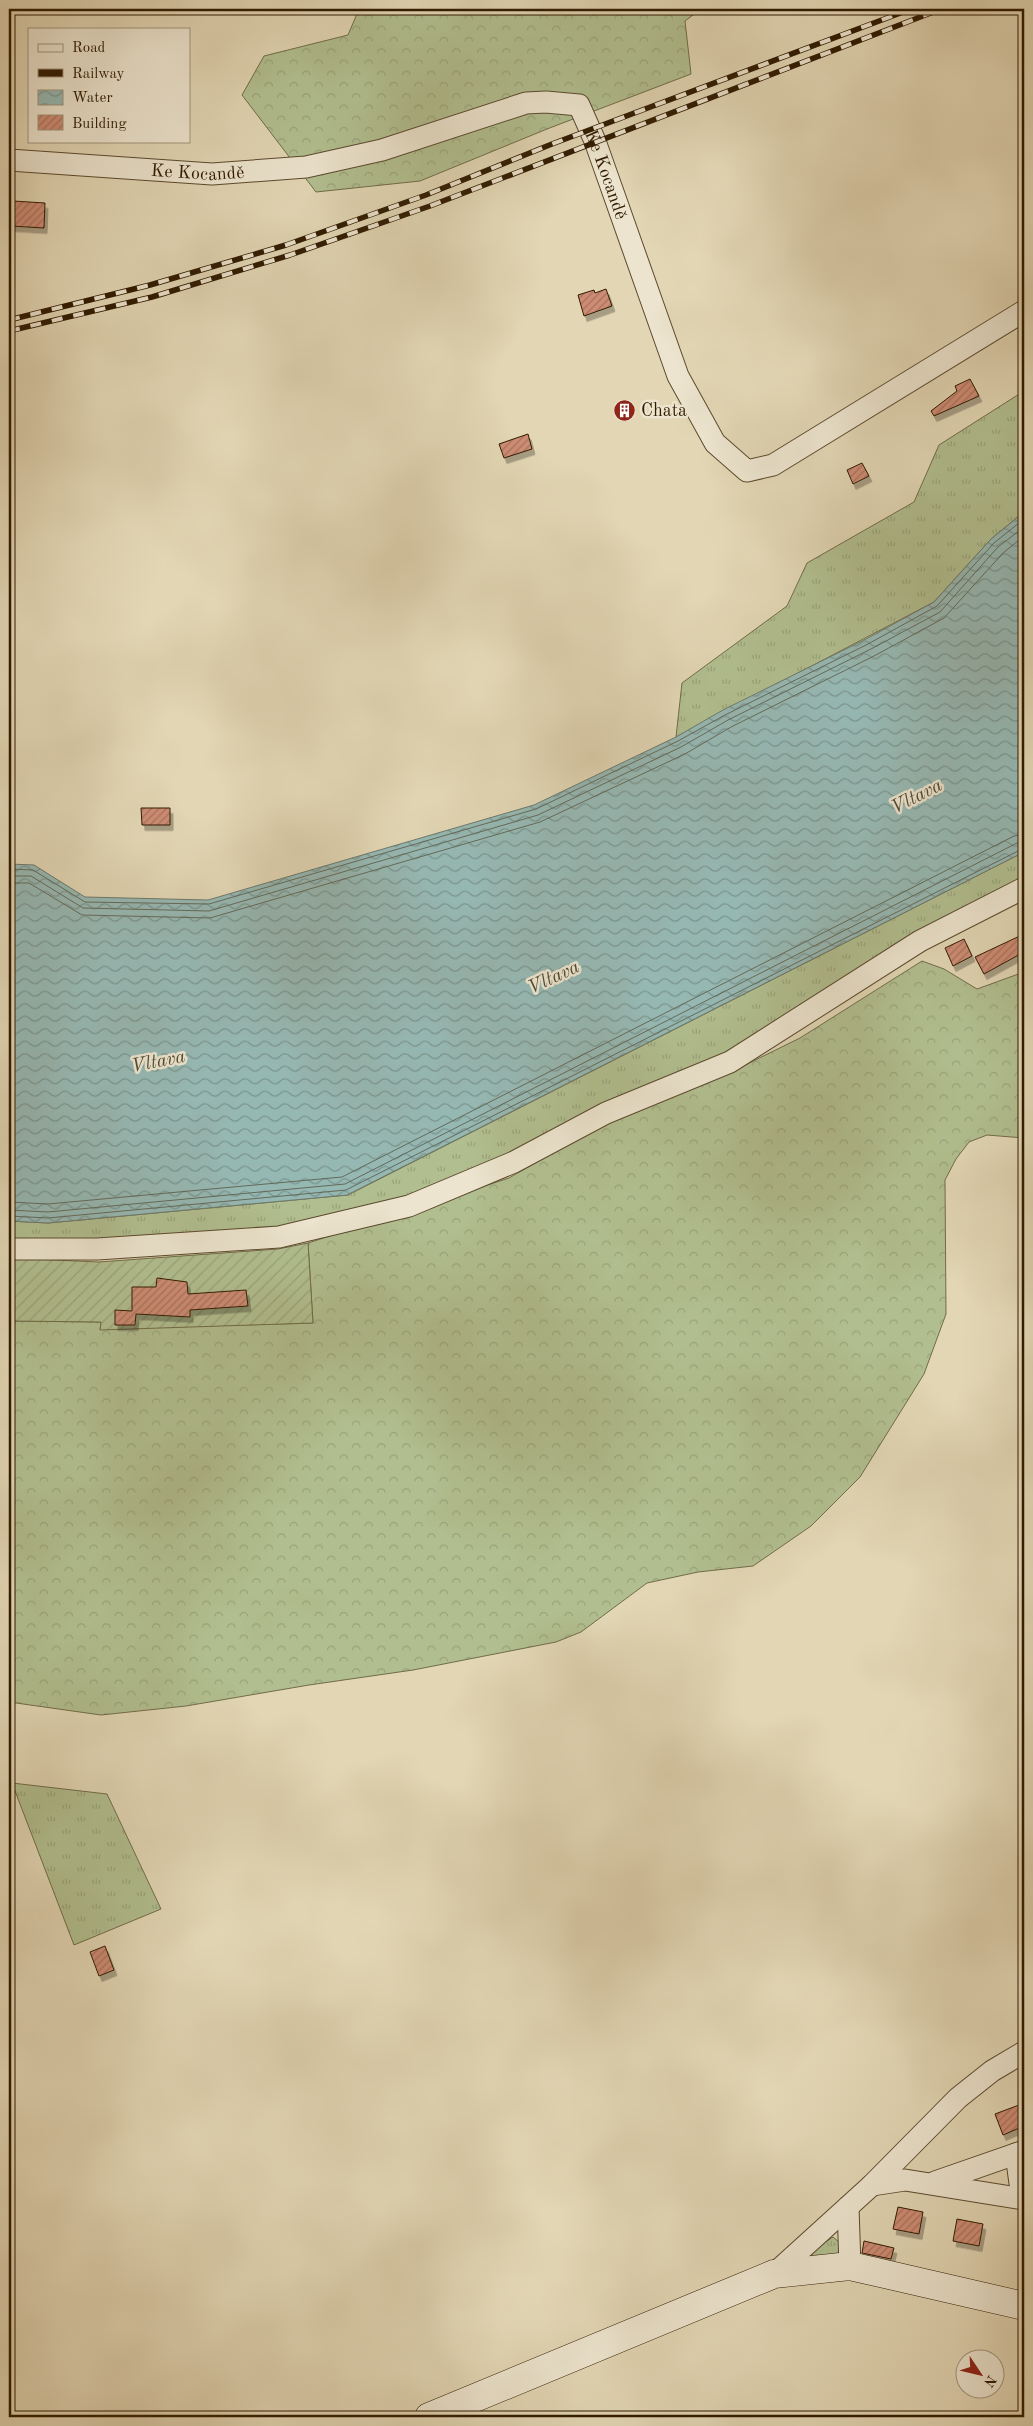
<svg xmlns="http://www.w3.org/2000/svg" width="1033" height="2426" font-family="'Old Standard TT',serif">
	<defs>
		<pattern id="grass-tufts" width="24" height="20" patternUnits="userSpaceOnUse" patternTransform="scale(1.25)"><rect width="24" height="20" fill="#b1be8f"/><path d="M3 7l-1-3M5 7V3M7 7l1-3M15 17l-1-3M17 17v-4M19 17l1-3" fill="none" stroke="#99a37a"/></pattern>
		<pattern id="forest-crowns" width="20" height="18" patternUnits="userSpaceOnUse" patternTransform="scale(1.25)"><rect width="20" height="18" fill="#b1be8f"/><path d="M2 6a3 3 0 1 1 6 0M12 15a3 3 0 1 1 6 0" fill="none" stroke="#99a37a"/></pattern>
		<pattern id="garden-furrows" width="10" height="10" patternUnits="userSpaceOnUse" patternTransform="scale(1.25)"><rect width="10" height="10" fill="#b1be8f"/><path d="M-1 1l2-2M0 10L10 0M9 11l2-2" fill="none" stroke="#99a37a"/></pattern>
		<pattern id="water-waves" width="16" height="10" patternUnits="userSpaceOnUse" patternTransform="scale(1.25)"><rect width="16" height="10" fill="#96b8b3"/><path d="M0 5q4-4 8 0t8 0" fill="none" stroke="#7b958f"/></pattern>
		<pattern id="building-hatch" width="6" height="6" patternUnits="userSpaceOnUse" patternTransform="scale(1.25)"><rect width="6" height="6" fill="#ce8c74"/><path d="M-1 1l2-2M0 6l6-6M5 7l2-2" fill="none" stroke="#a8725d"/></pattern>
		<filter id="shadow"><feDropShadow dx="3" dy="5.5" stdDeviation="0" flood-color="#0004"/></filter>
	</defs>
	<rect width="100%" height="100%" fill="#e2d6b4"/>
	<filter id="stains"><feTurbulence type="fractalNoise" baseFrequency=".004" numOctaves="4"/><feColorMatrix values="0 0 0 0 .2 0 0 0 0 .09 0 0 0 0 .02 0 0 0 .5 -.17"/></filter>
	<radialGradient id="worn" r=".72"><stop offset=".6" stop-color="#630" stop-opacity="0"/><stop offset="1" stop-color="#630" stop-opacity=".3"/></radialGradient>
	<!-- grass -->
	<g fill="url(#grass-tufts)" stroke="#706c48">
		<polygon points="1024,391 1024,512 991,539 934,602 676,737 682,683 787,606 807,563 914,502 939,445"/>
		<polygon points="1024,852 1024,888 730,1062 514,1162 279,1237 9,1249 9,1221 48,1223 348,1195"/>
		<polygon points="12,1783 107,1794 161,1909 74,1945"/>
		<polygon points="833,2237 839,2242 840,2256 810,2258 808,2254"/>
	</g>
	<!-- forest -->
	<g fill="url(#forest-crowns)" stroke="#706c48">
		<polygon points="359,9 701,9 685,21 691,74 547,129 420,181 316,192 242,95 264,56 348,35"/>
		<polygon points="922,961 944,969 977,989 1024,972 1024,1138 987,1135 969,1142 956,1159 945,1180 946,1314 924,1374 860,1477 811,1526 753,1566 698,1572 647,1583 581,1632 556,1642 413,1670 309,1685 186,1706 101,1715 9,1702 9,1321 102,1322 100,1329 313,1323 308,1243 509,1178 603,1124 733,1071 800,1038"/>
	</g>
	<!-- garden -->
	<polygon fill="url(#garden-furrows)" stroke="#706c48" points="308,1243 313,1323 100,1330 101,1322 9,1321 9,1258 99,1262 278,1249"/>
	<!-- water -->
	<polygon fill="url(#water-waves)" stroke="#6d796c" points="1024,512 1024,852 347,1195 48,1223 9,1221 9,864 34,865 85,897 208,900 534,805 676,737 723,710 866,639 934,602 991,539"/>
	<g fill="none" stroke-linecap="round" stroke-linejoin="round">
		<!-- shore -->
		<g stroke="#636a5a" stroke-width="1">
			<polyline points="9,869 33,870 85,902 209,904 536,809 678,741 725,715 868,644 937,606 994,543 1024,519"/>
			<polyline points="9,876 31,876 83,908 209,911 538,815 681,747 728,720 871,649 940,612 998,547 1024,527"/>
			<polyline points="9,883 29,883 82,915 210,918 540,822 685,754 731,727 874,656 944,618 1003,553 1024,536"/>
			<polyline points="9,1202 48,1204 342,1177 1014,836 1024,834"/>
			<polyline points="9,1210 48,1212 345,1184 1017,843 1024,842"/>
			<polyline points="9,1216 48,1218 346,1190 1024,848"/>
		</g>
	</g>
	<!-- building -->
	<g fill="url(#building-hatch)" stroke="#301b01" filter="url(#shadow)">
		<polygon points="13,201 45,203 44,228 11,226"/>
		<polygon points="606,289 612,306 584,316 578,295 594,290 595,293"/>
		<polygon points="970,379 979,396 934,416 931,411 957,391 955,386"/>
		<polygon points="528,434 532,449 504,458 499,444"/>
		<polygon points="862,463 869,476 853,484 847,470"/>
		<polygon points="141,808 170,808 170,825 142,825"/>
		<polygon points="1024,934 1024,952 984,974 975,957"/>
		<polygon points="964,939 972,956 953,966 945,948"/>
		<polygon points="157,1278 187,1282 188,1294 246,1290 248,1306 190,1310 190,1317 136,1314 135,1325 115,1325 115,1310 132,1311 132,1287 156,1287"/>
		<polygon points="105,1946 114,1970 99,1976 90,1952"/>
		<polygon points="1019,2105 1024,2118 1024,2126 1003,2135 995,2114"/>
		<polygon points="898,2207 923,2212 919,2234 893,2229"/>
		<polygon points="957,2219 983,2224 979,2246 953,2241"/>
		<polygon points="864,2241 894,2248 891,2259 862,2253"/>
	</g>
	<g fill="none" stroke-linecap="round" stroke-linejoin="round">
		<defs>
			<g id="street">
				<path id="s1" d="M9 160 212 174 306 167 382 150 526 103 546 102 579 105 595 141 678 376 715 443 747 471 773 465 1024 311"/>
				<polyline points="9,1249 97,1249 279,1237 409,1206 514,1162 606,1113 730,1062 920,941 1024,888"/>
				<polyline points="1016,2154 1022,2198"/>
				<polyline points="935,2182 1024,2151"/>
				<polyline points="872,2185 905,2180 1024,2199"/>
				<polyline points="848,2207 850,2266"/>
				<polyline points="774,2274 872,2185 958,2098 992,2071 1024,2052"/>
			</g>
			<polyline id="secondary" points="429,2417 774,2274 850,2266 1024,2306"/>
		</defs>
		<!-- street casing -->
		<use href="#street" stroke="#5c4a2e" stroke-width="23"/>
		<!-- secondary casing -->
		<use href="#secondary" stroke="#301b01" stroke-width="29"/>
		<!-- street -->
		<use href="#street" stroke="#ece4ce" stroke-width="21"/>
		<!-- secondary -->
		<use href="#secondary" stroke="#ece4ce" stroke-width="28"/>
		<defs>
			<g id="rail">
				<polyline points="9,320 150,285 286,245 426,195 552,144 911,9"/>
				<polyline points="9,331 152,297 290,255 430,206 941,9"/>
			</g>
		</defs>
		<!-- rail casing -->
		<use href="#rail" stroke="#301b01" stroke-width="5.5"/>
		<!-- rail -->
		<use href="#rail" stroke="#ece4ce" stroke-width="4" stroke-dasharray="11" stroke-linecap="butt"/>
	</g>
	<!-- icons -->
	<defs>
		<symbol id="building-disc" viewBox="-11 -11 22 22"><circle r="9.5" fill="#8f2418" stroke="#ece4ce"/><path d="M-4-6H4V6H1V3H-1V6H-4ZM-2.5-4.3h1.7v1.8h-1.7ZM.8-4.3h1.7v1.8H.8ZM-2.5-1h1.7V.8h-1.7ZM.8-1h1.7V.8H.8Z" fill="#fff"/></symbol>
	</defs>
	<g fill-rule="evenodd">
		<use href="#building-disc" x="612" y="398" width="25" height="25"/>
	</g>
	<g text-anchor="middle" stroke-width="5" stroke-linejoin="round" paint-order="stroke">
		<!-- street labels -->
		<g font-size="18" fill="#301b01" stroke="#ece4ce">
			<text dy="6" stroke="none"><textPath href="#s1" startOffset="189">Ke Kocandě</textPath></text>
			<text dy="6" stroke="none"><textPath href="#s1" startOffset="655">Ke Kocandě</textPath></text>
		</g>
		<!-- poi labels -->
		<g font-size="18" fill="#301b01" stroke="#ece4ce" text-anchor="start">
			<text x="641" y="416">Chata</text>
		</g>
		<!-- water labels -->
		<g font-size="19" font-style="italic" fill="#4f4a36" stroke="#ece4ce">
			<text transform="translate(916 795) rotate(-27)" y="7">Vltava</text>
			<text transform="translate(553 976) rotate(-25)" y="7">Vltava</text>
			<text transform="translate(158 1060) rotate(-11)" y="7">Vltava</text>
		</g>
	</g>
	<!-- margin -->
	<rect width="1033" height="2426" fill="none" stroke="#e2d6b4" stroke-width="30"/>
	<rect x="10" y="10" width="1013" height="2406" fill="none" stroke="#301b01" stroke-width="2.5"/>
	<rect x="15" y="15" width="1003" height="2396" fill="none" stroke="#301b01"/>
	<!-- legend -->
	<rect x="28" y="28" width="162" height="115" fill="#ece4ce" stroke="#a1947c"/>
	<rect x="38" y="44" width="25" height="8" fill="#ece4ce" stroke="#a1947c"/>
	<text x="72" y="52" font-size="15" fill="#301b01">Road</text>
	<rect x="38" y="69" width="25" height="8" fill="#301b01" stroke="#a1947c"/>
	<text x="72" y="78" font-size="15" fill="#301b01">Railway</text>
	<rect x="38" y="90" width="25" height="15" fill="url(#water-waves)" stroke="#a1947c"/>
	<text x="72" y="102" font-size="15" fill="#301b01">Water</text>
	<rect x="38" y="115" width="25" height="15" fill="url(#building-hatch)" stroke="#a1947c"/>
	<text x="72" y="128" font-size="15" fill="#301b01">Building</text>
	<!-- north arrow -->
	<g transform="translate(980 2374) rotate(125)"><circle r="24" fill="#ece4ce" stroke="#a1947c"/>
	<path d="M0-4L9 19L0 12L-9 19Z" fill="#8f2418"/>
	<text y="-8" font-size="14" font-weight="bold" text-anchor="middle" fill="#301b01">N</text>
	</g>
	<rect width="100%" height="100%" filter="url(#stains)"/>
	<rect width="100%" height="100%" fill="url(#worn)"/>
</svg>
